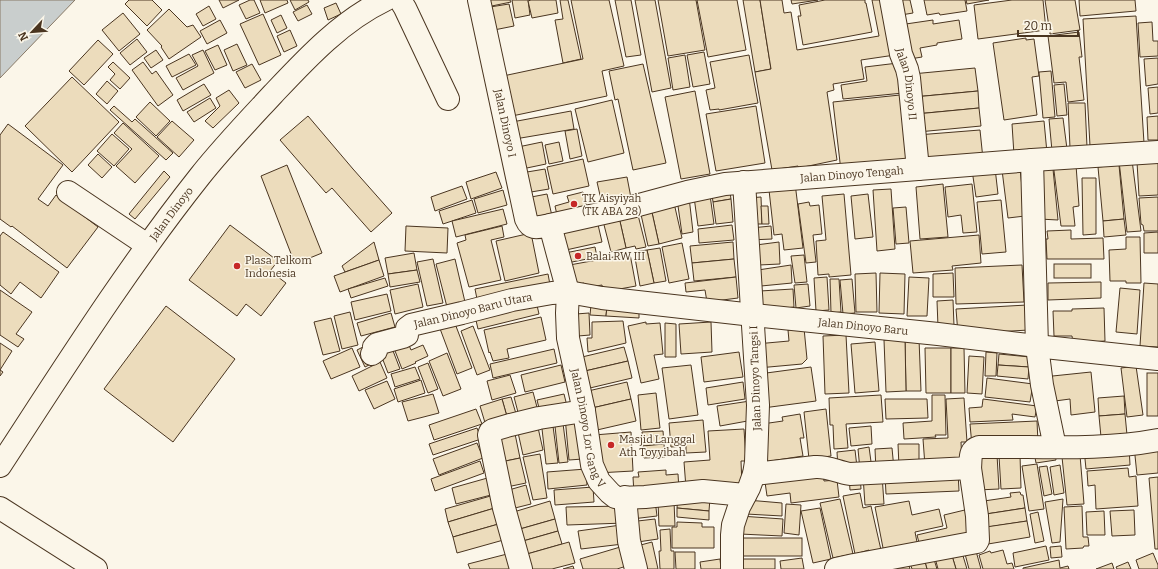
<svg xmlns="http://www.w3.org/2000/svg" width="1158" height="569" font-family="Bitter,serif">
	<rect width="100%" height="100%" fill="#fbf6e9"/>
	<!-- water -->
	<polygon fill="#c9cecd" stroke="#887966" points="0,0 75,0 0,78"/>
	<!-- building -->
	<g fill="#ecdcbc" stroke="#4a3520">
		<polygon points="129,0 152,0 162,10 147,26 125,4"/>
		<polygon points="219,0 239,0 223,8"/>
		<polygon points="250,0 254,0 260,13 246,19 239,5"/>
		<polygon points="260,0 287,0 288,3 265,13"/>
		<polygon points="290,0 308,0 309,2 295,10"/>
		<polygon points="485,0 510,0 511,2 487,7"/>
		<polygon points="512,0 528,0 530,15 515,18"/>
		<polygon points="531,0 556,0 558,13 532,18 528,1"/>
		<polygon points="560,0 568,0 581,59 563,63 555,20 563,19"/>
		<polygon points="571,0 609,0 624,66 602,71 607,96 512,116 503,76 583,59"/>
		<polygon points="615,0 631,0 641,55 626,57"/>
		<polygon points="635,0 655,0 671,88 652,92"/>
		<polygon points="658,0 696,0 705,50 668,56"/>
		<polygon points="697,0 737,0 746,50 708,57"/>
		<polygon points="743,0 760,0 771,69 755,72"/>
		<polygon points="760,0 782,0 784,13 791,12 797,50 879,36 872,0 886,0 895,55 861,60 864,79 833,84 834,90 827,92 837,160 799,168 798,166 772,170 755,72 771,69"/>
		<polygon points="791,0 818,0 792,4"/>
		<polygon points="825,0 865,0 865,3 866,3 872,32 803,45 798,16 801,16 799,5"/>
		<polygon points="892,0 910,0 913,13 895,16"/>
		<polygon points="924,0 965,0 967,11 940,15 939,13 927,15"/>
		<polygon points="966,0 989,0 967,4"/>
		<polygon points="1012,0 1043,0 1046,30 978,39 974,5"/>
		<polygon points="1045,0 1075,0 1080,30 1050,34"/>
		<polygon points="1079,0 1135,0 1136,11 1080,16"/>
		<polygon points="336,3 341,14 328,20 324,8"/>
		<polygon points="509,4 514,26 494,30 490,7"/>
		<polygon points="307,5 312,14 298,21 293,12"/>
		<polygon points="209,6 216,19 203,26 196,14"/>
		<polygon points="169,9 187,27 193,25 201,37 169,59 161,47 162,46 147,30"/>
		<polygon points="123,13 140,34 119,51 102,30"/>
		<polygon points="263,14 281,55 259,65 240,24"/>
		<polygon points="281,15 287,28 277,33 271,20"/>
		<polygon points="1136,16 1144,143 1090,146 1083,19"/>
		<polygon points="220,20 227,33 207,44 200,31"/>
		<polygon points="933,20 933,24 959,20 962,39 937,43 937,45 920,48 922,57 904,60 899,25"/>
		<polygon points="1152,22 1153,41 1158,41 1158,56 1140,57 1138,23"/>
		<polygon points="290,30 297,46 284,52 277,36"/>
		<polygon points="1079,32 1082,57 1079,57 1084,100 1068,102 1066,82 1054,83 1048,36"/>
		<polygon points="1026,38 1026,40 1034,39 1039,76 1032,77 1037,115 1004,120 993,43"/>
		<polygon points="137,39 147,52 130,65 120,53"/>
		<polygon points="98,40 113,54 84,85 69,71"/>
		<polygon points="237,44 247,65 233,71 224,50"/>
		<polygon points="218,45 227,65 215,70 205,51"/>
		<polygon points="156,50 163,60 151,68 144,58"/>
		<polygon points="203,50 214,73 183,90 176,78 198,66 192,55"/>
		<polygon points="704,52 710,84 693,87 687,55"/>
		<polygon points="189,54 196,65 172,77 166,66"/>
		<polygon points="685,55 690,87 673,90 668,58"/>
		<polygon points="749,55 758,103 719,110 719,109 710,110 706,90 715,88 710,62"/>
		<polygon points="1158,58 1158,84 1146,86 1144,59"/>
		<polygon points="113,62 130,78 120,89 110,80 115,74 108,67"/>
		<polygon points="143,62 152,74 156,71 173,95 158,106 132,70"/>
		<polygon points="898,63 903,93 843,99 841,85 867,81 865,67"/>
		<polygon points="252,64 261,80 245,88 236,72"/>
		<polygon points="643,64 666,163 633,170 618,99 615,100 609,71"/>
		<polygon points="975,68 978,91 914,97 912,74"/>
		<polygon points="1051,71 1055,117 1043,118 1039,72"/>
		<polygon points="72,77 119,122 72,172 25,126"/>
		<polygon points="107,81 118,91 107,104 96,94"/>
		<polygon points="204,84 211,95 183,111 177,100"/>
		<polygon points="1064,84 1067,115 1057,116 1054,85"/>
		<polygon points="1158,87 1158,113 1150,114 1148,88"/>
		<polygon points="229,90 239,103 213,128 205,121 220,106 216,98"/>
		<polygon points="695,91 710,174 681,179 665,97"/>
		<polygon points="978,91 979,108 916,114 914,97"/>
		<polygon points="900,95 908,163 841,171 833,102"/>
		<polygon points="210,98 216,108 194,122 187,112"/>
		<polygon points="612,100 624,153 588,162 575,109"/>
		<polygon points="150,102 170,121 156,136 136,117"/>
		<polygon points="1068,103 1085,103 1087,147 1070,148"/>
		<polygon points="114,106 132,122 135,119 173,153 166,160 110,110"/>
		<polygon points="756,106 765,163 716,171 706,114"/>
		<polygon points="979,108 981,126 918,132 916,114"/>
		<polygon points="571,111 574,129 515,139 512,122"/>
		<polygon points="308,116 353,169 392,213 371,232 332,188 326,193 280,140"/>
		<polygon points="1158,116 1158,140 1148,140 1147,117"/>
		<polygon points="1063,118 1067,149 1052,151 1049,119"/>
		<polygon points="172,121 194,140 179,157 157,137"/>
		<polygon points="1044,121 1047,153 1014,155 1012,124"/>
		<polygon points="123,123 159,156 135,183 116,166 132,149 114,133"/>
		<polygon points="8,124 63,165 38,199 48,206 56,195 98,227 67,268 12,226 11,227 0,219 0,135"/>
		<polygon points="577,129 582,156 570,159 565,131"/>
		<polygon points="980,130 983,159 920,165 917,135"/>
		<polygon points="112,134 129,149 114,166 97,151"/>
		<polygon points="542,142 546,164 522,169 518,147"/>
		<polygon points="559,142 563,161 549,164 545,145"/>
		<polygon points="98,154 112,167 102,178 88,165"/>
		<polygon points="583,159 589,186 553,194 547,167"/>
		<polygon points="1132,160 1141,231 1127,232 1119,161"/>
		<polygon points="1158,161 1158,195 1139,196 1137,162"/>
		<polygon points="1053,163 1076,165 1079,206 1073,207 1075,226 1061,226"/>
		<polygon points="287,165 322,253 295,264 261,176"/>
		<polygon points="1119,165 1124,219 1103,221 1098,167"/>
		<polygon points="995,168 998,194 976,197 972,170"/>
		<polygon points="1020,168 1025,216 1008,218 1002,170"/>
		<polygon points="545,169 549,189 525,193 521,173"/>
		<polygon points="1053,169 1058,220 1039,219 1034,171"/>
		<polygon points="164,171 170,177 135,219 129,214"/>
		<polygon points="496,172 502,188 471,199 466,182"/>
		<polygon points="627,177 631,198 602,204 597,182"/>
		<polygon points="1082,178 1096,178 1096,234 1083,235"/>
		<polygon points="795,183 803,248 784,250 782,234 774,235 769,190"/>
		<polygon points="943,184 948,237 920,239 916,187"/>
		<polygon points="972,184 977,232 963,233 961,215 948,217 945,187"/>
		<polygon points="462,186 467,199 435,211 431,197"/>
		<polygon points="729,186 731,199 713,202 711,188"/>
		<polygon points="891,189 895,249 877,251 873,190"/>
		<polygon points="503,190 507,205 478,213 474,199"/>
		<polygon points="583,192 587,208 557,215 555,206 569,202 567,196"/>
		<polygon points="547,194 552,216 531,220 526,198"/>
		<polygon points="844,194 851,275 829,277 829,274 818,275 816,241 826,240 822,196"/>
		<polygon points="868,194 873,237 855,239 851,196"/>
		<polygon points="710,195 714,224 698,226 694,197"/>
		<polygon points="689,197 693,232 682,234 677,199"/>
		<polygon points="761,197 762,224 750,224 748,198"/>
		<polygon points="1158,197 1158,231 1144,231 1143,225 1141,224 1139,198"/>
		<polygon points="731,199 733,222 716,224 713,202"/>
		<polygon points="472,200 476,213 443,224 439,211"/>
		<polygon points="1001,200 1006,252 982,254 977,202"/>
		<polygon points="809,202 810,206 819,205 822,234 813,235 816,262 806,263 798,204"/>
		<polygon points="674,203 682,238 659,244 651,208"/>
		<polygon points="761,206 768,206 769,224 762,224"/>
		<polygon points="906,207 909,243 896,244 893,208"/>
		<polygon points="651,208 659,244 648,246 640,210"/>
		<polygon points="503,209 507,224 456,237 452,221"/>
		<polygon points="637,211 646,247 636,249 635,246 626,248 619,217"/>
		<polygon points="596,216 602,242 566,250 560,224"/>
		<polygon points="619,217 626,248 611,252 603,221"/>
		<polygon points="1124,219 1126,235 1104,237 1103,221"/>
		<polygon points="230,225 278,261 270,271 286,283 261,316 246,304 237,316 189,280"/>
		<polygon points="732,225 734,240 699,243 698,229"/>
		<polygon points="406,226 448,228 447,253 405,251"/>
		<polygon points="502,226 504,237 491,240 501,280 469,287 457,243 466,240 465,235"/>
		<polygon points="771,226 772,239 750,240 751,228"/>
		<polygon points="1071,230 1071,239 1103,238 1104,259 1047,259 1046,239 1048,239 1047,231"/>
		<polygon points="3,232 59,272 41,298 20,282 11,294 0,285 0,236"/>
		<polygon points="1158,232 1158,253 1144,253 1144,233"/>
		<polygon points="531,233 539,273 505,281 496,241"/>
		<polygon points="979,235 981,263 952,266 953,270 913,273 910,241"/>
		<polygon points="1126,237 1140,237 1141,283 1126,283 1126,281 1110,281 1109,250 1126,249"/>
		<polygon points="374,242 379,260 345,272 342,266"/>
		<polygon points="733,242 734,259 692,263 690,246"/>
		<polygon points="779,242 780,264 759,265 756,245"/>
		<polygon points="682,243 689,279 669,283 662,247"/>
		<polygon points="595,247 597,257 562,264 560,254"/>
		<polygon points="660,248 666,281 654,283 647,250"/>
		<polygon points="647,250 654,283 640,286 634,252"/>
		<polygon points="414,253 417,270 388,274 385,258"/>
		<polygon points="630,254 636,286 603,292 602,285 585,288 584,283 574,285 564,266"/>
		<polygon points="804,255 807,282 795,283 791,256"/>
		<polygon points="433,259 443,303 427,306 417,262"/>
		<polygon points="455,259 465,302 447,307 436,264"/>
		<polygon points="734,259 736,277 694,281 692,263"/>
		<polygon points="379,260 384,276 340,292 334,276"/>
		<rect x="1054" y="264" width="37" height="14"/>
		<polygon points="791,265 792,283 761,286 758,270"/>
		<polygon points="1022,265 1024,302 956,304 955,268"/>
		<polygon points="417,270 420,282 390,287 388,274"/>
		<polygon points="876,273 877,312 856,312 855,274"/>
		<polygon points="880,273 905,274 904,314 879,313"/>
		<polygon points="953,273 954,297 933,297 933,274"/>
		<polygon points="548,274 551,290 478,304 475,289"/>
		<polygon points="736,277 738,298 707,302 705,290 686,292 685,283"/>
		<polygon points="827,277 829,310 816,311 814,278"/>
		<polygon points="909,277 929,278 927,316 907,316"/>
		<polygon points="385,278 388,286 351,298 348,289"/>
		<polygon points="830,279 839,279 841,312 831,313"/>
		<polygon points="852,279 855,313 843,314 840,280"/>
		<polygon points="1101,282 1101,298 1048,300 1048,283"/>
		<polygon points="1144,283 1158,284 1158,347 1140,346"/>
		<polygon points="418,284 423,307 395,314 390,290"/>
		<polygon points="808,284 810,306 796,308 794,285"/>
		<polygon points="1120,288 1140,290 1137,334 1116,332"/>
		<polygon points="793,289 794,307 762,311 760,291"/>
		<polygon points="0,290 32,312 16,334 24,339 18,347 0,335"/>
		<polygon points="387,294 391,311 355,320 351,302"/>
		<polygon points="953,300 954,326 938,327 937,301"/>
		<polygon points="536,301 539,314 478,329 475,316"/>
		<polygon points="591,305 607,306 606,316 590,315"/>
		<polygon points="1027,305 1029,330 958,334 956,309"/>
		<polygon points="166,306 235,359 173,442 104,389"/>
		<polygon points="607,306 639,308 639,318 606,316"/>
		<polygon points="1104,308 1105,341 1073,343 1072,336 1054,336 1053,311 1072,311 1072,309"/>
		<polygon points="350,312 358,345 342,349 334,316"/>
		<polygon points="391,313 395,327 361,336 357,323"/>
		<polygon points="589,313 590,335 578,336 576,314"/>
		<polygon points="541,317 546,340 507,349 509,358 493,361 490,352 489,353 484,330"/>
		<polygon points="331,318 340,351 323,355 314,322"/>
		<polygon points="454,321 472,368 457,374 439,326"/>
		<polygon points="623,321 626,343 588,352 587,338 592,338 592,322"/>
		<polygon points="646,322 646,324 660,323 663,354 654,355 659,379 641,383 628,326"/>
		<polygon points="711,322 712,352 681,354 679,324"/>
		<polygon points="665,323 676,324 676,357 665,357"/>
		<polygon points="473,326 490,370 477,375 461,331"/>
		<polygon points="804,328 807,359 802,364 758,368 756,344 789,341 788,330"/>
		<polygon points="846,335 849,393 825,394 823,336"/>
		<polygon points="406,338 411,350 423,345 428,356 415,362 416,363 402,369 392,343"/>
		<polygon points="905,339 919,339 921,391 906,391"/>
		<polygon points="905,339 906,391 886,392 884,340"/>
		<polygon points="875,342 879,391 855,393 851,344"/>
		<polygon points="0,343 12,351 0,370 3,372 0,376"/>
		<polygon points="390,343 400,369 388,373 378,347"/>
		<polygon points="367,345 375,362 365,367 357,350"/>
		<polygon points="624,347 628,361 585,371 582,357"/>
		<polygon points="352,348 360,367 331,379 323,361"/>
		<polygon points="925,348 951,348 951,393 926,393"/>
		<polygon points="951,348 964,348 965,393 951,393"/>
		<polygon points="554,349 557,363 493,378 490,364"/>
		<polygon points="739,352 743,377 704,382 701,357"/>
		<polygon points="986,352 997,353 996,376 985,376"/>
		<polygon points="447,353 461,389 443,396 429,361"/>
		<polygon points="999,354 1030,357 1029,367 998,365"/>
		<polygon points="969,356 984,357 982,394 967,393"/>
		<polygon points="628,361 632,378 590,388 585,371"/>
		<polygon points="380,362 387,378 359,391 352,376"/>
		<polygon points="428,363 438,389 428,393 418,367"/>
		<polygon points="561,365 565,382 525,392 521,375"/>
		<polygon points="691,365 698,415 669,419 662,368"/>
		<polygon points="998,365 1029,367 1028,379 997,376"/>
		<polygon points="1136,366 1143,415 1127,417 1121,368"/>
		<polygon points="415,367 420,379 395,387 391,374"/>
		<polygon points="811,367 816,401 763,408 759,374"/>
		<polygon points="1091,372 1095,412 1071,415 1070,399 1055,401 1043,377"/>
		<rect x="1147" y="373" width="11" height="43"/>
		<polygon points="510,375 516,393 492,400 487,381"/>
		<polygon points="987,378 1033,384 1030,402 985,397"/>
		<polygon points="421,380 425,393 398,402 394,389"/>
		<polygon points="387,381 395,399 374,409 365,390"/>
		<polygon points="627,382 631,399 592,408 588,391"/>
		<polygon points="743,382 745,399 708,405 706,388"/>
		<polygon points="533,392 538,411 519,416 514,397"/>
		<polygon points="656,393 660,428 641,430 638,395"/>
		<polygon points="433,394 439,413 408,421 402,402"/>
		<polygon points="564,394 567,406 540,412 537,400"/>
		<polygon points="881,395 883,422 846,424 848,448 834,449 833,425 830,425 829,398"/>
		<polygon points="932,395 945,395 946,435 935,435 936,437 904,439 903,423 932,421"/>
		<polygon points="1124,396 1125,414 1099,416 1098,398"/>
		<polygon points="511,397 517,417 508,420 502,399"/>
		<polygon points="964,398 967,442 961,442 962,463 925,466 923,439 948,438 946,399"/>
		<polygon points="502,399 508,420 486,426 480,406"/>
		<polygon points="631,399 636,421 597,430 592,408"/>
		<polygon points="885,399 927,399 928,418 886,419"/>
		<polygon points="983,399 1037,406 1035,417 1012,414 1013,420 970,422 969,408 982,407"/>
		<polygon points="750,401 753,420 720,426 717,406"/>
		<polygon points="476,409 482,424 434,440 429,425"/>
		<polygon points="826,409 831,456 809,459 804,412"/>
		<polygon points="800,414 804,438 800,438 803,456 764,462 762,424 783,421 782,417"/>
		<polygon points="1125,414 1127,435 1101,437 1099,416"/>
		<polygon points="562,416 568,462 559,463 554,417"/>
		<polygon points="578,416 583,459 569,460 565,417"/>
		<polygon points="552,419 558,463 546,464 541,420"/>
		<polygon points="703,420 706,452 686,453 686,446 671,447 669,423"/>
		<polygon points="1037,421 1038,443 972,446 970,424"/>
		<polygon points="537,423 543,450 523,455 517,428"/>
		<polygon points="871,426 872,444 851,446 849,428"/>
		<polygon points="477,428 481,439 433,455 429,444"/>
		<polygon points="514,429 520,458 496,463 490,434"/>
		<polygon points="744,429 746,461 741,461 742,485 686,488 684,462 710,460 708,431"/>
		<polygon points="663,431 664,444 643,446 642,432"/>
		<polygon points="631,432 633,471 597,473 594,435"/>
		<polygon points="477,443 483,458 439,475 433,459"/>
		<polygon points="664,444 665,457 644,458 643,446"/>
		<polygon points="898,444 919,444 919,467 899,467"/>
		<polygon points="1158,444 1158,473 1137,475 1134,446"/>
		<polygon points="1129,446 1130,465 1086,469 1084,449"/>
		<polygon points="869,447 872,469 860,470 858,449"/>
		<polygon points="892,448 894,469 876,471 875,449"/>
		<polygon points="855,450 857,467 838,469 837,452"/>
		<polygon points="1054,450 1056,460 1036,463 1034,452"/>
		<polygon points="540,454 547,498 533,500 523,457"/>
		<polygon points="997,455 999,489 977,490 975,456"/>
		<polygon points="1020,455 1021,488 1001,489 999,456"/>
		<polygon points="1080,455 1084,504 1067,505 1062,457"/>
		<polygon points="520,458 526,483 502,488 496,463"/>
		<polygon points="480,461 484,473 435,491 431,479"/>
		<polygon points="1037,464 1044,509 1029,511 1022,466"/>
		<polygon points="1060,465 1064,493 1054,495 1050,467"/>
		<polygon points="1047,466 1052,494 1044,496 1039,467"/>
		<polygon points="822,468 824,481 837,480 839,497 791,503 790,493 767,496 764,475"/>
		<polygon points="1128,468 1129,477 1136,476 1138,506 1096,509 1095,485 1088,486 1087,471"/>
		<polygon points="586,469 587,485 548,489 547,472"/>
		<polygon points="666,470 666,475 678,474 679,490 634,494 633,477 639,477 638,472"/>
		<polygon points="958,472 959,491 886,494 885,475"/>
		<polygon points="860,475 861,489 850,490 849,476"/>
		<polygon points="882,475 884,504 865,505 863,476"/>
		<polygon points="491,477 495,494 456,504 452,488"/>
		<polygon points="1158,477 1158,549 1155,549 1149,478"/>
		<polygon points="526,485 531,504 507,510 502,492"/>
		<polygon points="593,487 594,502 555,505 554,490"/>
		<polygon points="1020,492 1021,495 1023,495 1025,508 986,514 984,501 1011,497 1010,493"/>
		<polygon points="860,493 863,508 871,506 881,550 870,553 869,550 855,554 843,496"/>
		<polygon points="494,495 498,507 448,522 445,509"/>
		<polygon points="678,495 710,498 709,511 677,508"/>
		<polygon points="840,499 853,554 833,558 820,503"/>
		<polygon points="1063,499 1060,542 1052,543 1045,502"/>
		<polygon points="655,500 657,516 632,519 630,502"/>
		<polygon points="747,500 782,503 782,516 746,514"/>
		<polygon points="550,501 555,519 513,531 507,514"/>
		<polygon points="658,501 674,501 675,526 659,526"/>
		<polygon points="909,501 912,515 939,509 943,526 915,532 918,547 884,553 875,507"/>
		<polygon points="786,504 801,505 799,535 784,533"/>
		<polygon points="624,506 625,523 567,525 566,507"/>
		<polygon points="1082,506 1083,537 1088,537 1089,546 1084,546 1083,548 1066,549 1064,507"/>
		<polygon points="498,507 502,523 453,537 448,522"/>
		<polygon points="677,508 709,511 709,520 677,517"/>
		<polygon points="820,508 831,559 813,563 801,511"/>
		<polygon points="1025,508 1027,521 988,527 986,514"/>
		<polygon points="969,509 973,537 921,550 917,535 947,528 944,515"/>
		<polygon points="1134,510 1135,535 1112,536 1110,511"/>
		<polygon points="1104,511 1105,535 1087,535 1086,512"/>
		<polygon points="1038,512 1044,541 1035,543 1030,514"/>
		<polygon points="740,516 783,519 782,536 740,534"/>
		<polygon points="555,519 558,531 516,543 513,531"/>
		<polygon points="655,519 658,539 631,543 629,522"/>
		<polygon points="1027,521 1030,537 982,545 979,528"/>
		<polygon points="677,522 702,523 702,527 714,527 714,548 672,548 672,527 677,527"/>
		<polygon points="502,523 507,539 457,553 453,537"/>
		<polygon points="621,525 623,544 581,549 578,531"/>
		<polygon points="670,529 671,551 674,551 674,569 660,569 659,551 661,551 660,530"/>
		<polygon points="558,531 562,544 520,556 516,543"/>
		<rect x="733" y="538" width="69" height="18"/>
		<polygon points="569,542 575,563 552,569 524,569 520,556"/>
		<polygon points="652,542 658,569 638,569 633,547"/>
		<polygon points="627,545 633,564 617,569 583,569 580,559"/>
		<polygon points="960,546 967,569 956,569 950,549"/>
		<polygon points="1046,546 1049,560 1015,567 1013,553"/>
		<polygon points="1061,546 1062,557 1051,558 1050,547"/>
		<polygon points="950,549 956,569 938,569 934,554"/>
		<polygon points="1003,550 1007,564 1012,563 1014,569 983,569 979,555 990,551 991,553"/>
		<polygon points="976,551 981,569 969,569 965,554"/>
		<polygon points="675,552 695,552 695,569 676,569"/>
		<polygon points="511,553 515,569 470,569 468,564"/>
		<polygon points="932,553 937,569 927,569 923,555"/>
		<polygon points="1153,553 1158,565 1158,569 1139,569 1136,560"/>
		<polygon points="923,555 927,569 912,569 909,560"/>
		<polygon points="802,558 804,569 781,569 780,561"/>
		<polygon points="720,559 721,569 701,569 700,562"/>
		<rect x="735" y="559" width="40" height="10"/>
		<polygon points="1059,560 1060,568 1068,566 1069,569 1023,569 1023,568"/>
		<polygon points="908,562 910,569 883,569"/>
		<polygon points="1128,562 1131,569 1117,569 1116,567"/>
		<polygon points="1112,563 1114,569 1096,569"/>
		<polygon points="573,566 574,569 563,569"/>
	</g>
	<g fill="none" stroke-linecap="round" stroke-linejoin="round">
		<defs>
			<g id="minor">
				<polyline points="400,0 405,8 448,99"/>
				<path id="s1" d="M479 0 526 219C531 231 539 227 550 225L635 206 687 192 725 184 1032 160 1158 152"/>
				<path id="s2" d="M891 0 901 54 907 69 909 78 918 169"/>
				<polyline points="1032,160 1037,346 1042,385 1055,447"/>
				<polyline points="68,192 147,245"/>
				<path id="s3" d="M550 225 568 292 567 313 568 338 584 411 592 465 599 481 610 493 615 497 620 498 645 497 703 491 745 495"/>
				<path id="s4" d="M372 354 376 351 374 347 377 344 403 337 407 335V328L411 325 462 313 512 300 552 293 568 292 602 298 753 315 938 334 1045 347 1158 359"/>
				<path d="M754 474 815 467C828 466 837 472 850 474L970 468C971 458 969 450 979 447 1038 446 1100 451 1158 440"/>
				<polyline points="625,497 629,541 636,569"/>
				<polyline points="0,508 96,569"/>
				<polyline points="521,569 504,508 489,435 490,432 493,430 510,425 539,418 584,411"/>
				<polyline points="732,569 732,535 733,525 739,507 749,488 754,474 756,462 758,405 744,182"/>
				<polyline points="836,569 854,565 977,542 978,540 977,516 970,468"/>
			</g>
			<g id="major">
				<path id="s5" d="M0 466C64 368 127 268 200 176 223 147 248 121 273 94 306 59 341 21 385 0"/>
			</g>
		</defs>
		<!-- minor casing -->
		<use href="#minor" stroke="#4a3520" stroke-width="24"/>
		<!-- major casing -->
		<use href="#major" stroke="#4a3520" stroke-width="24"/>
		<!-- minor -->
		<use href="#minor" stroke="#fbf6e9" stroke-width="22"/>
		<!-- major -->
		<use href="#major" stroke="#fbf6e9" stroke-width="22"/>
	</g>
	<!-- markers -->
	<g fill="#c62828" stroke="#fbf6e9" stroke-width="1.5">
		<circle cx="574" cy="204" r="4"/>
		<circle cx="578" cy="256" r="4"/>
		<circle cx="237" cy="266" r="4"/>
		<circle cx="611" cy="445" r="4"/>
	</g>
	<g text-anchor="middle" stroke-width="3" stroke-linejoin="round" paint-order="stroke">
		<!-- street labels -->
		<g font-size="11" fill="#4a3520" stroke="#fbf6e9">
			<text dy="4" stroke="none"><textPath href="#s2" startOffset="86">Jalan Dinoyo II</textPath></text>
			<text dy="4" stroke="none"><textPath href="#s1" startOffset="126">Jalan Dinoyo I</textPath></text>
			<text dy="4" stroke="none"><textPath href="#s1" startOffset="559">Jalan Dinoyo Tengah</textPath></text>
			<text dy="4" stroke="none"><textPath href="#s5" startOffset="305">Jalan Dinoyo</textPath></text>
			<text dy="4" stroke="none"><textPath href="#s4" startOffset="121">Jalan Dinoyo Baru Utara</textPath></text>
			<text dy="4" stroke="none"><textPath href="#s4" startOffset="515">Jalan Dinoyo Baru</textPath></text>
			<text transform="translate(755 378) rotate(-92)" y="4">Jalan Dinoyo Tangsi I</text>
			<text dy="4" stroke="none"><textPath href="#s3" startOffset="208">Jalan Dinoyo Lor Gang V</textPath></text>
		</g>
		<!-- poi labels -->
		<g font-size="11" fill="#4a3520" stroke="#fbf6e9" text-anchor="start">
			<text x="582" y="202">TK Aisyiyah<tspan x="582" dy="13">(TK ABA 28)</tspan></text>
			<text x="586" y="260">Balai RW III</text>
			<text x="245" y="264">Plasa Telkom<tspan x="245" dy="13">Indonesia</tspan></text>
			<text x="619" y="443">Masjid Langgal<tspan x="619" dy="13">Ath Toyyibah</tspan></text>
		</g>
	</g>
	<!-- north arrow -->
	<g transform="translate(32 32) rotate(244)" stroke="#fbf6e9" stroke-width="3" paint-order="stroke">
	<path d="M0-3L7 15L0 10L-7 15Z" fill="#4a3520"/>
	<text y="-6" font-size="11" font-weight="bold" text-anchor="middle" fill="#4a3520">N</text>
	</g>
	<!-- scale -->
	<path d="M1018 30v6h60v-6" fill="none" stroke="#4a3520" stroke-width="2"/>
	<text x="1024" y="30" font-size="12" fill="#4a3520" stroke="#fbf6e9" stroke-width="3" paint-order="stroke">20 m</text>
</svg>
